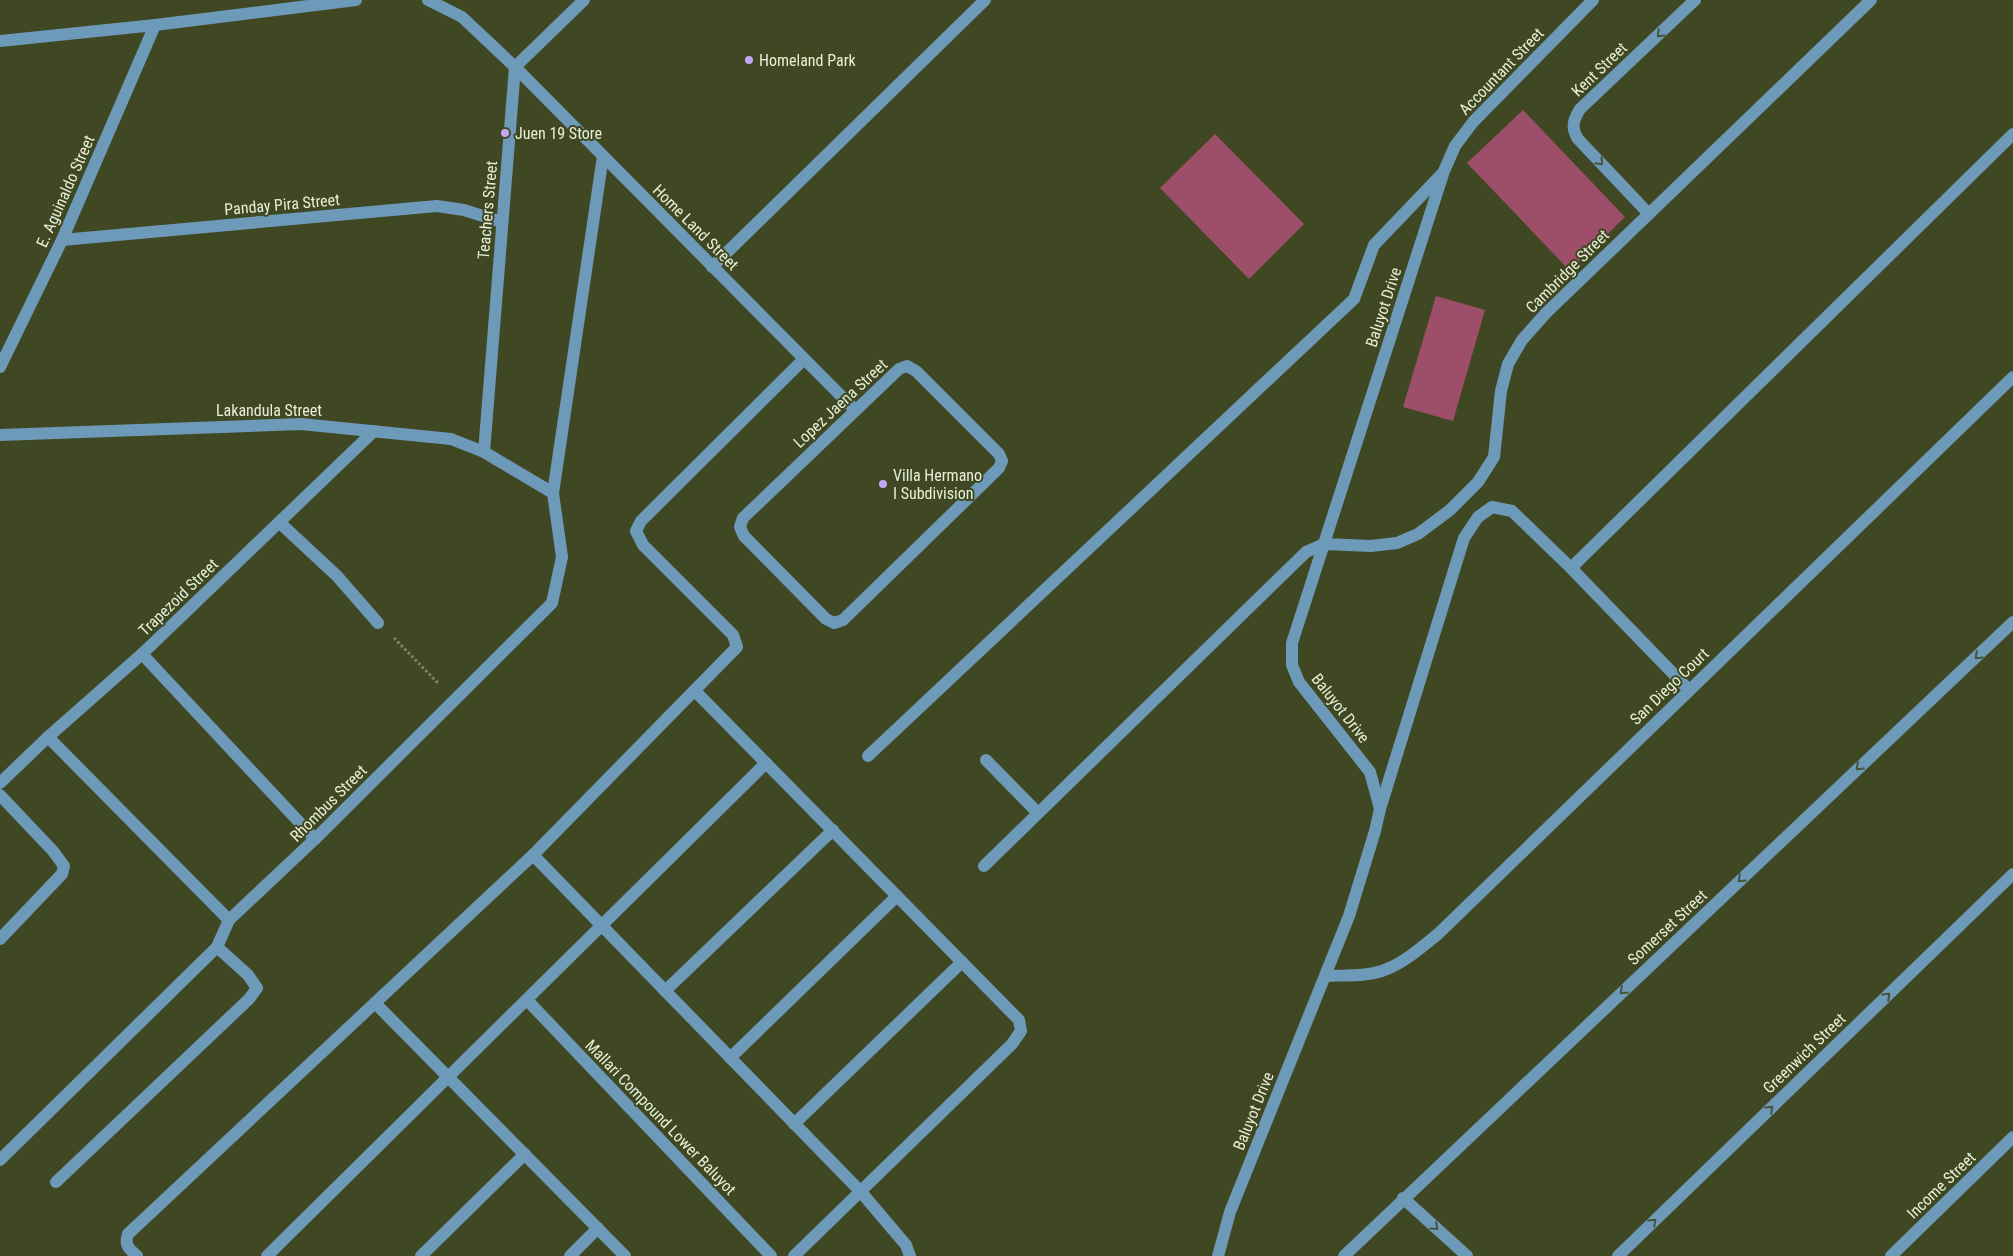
<svg xmlns="http://www.w3.org/2000/svg" width="2013" height="1256" font-family="'Roboto Condensed',sans-serif">
	<rect width="100%" height="100%" fill="#3f4822"/>
	<!-- pitch -->
	<g fill="#9d4f69">
		<polygon points="1523,110 1625,217 1570,271 1467,163"/>
		<polygon points="1215,134 1304,224 1249,279 1160,188"/>
		<polygon points="1436,296 1485,310 1453,421 1403,407"/>
	</g>
	<g fill="none" stroke-linecap="round" stroke-linejoin="round">
		<!-- path -->
		<polyline stroke="#7f8667" stroke-width="3" stroke-dasharray="2.5 2.5" stroke-linecap="butt" points="394,638 439,684"/>
		<!-- minor -->
		<g stroke="#6e9ab9" stroke-width="12">
			<polyline points="428,0 462,17 515,67 855,410"/>
			<polyline points="0,41 155,25 356,0"/>
			<path d="M1649 214 1578 139C1571 128 1573 120 1580 109L1695 0"/>
			<polyline points="62,240 437,206 464,210 502,222"/>
			<polyline points="712,267 985,0"/>
			<polygon points="907,366 916,371 999,454 1002,461 999,468 843,620 834,623 826,619 744,536 740,527 743,518 899,369"/>
			<polyline points="0,367 62,240 155,25"/>
			<polyline points="0,435 301,424 451,439 484,452 553,493"/>
			<polyline points="484,452 515,67 584,0"/>
			<polyline points="279,522 337,576 378,623"/>
			<polyline points="1571,568 2013,134"/>
			<polyline points="142,654 315,839"/>
			<polyline points="695,691 1019,1020 1021,1031 1012,1044 794,1256"/>
			<polyline points="48,737 229,920 315,839 552,603 562,557 553,493 603,156"/>
			<polyline points="868,756 1354,299 1374,245 1441,175"/>
			<polyline points="986,760 1038,813"/>
			<polyline points="0,783 48,737 142,654 374,431"/>
			<polyline points="0,795 53,851 64,866 62,874 0,939"/>
			<polyline points="1380,809 1464,538 1478,517 1492,507 1512,511 1571,568 1688,689"/>
			<polyline points="533,855 861,1192 906,1245 910,1256"/>
			<polyline points="984,866 1306,552 1324,544 1371,546 1397,543 1418,534 1450,510 1478,482 1494,457 1501,391 1508,364 1522,340 1546,313 1871,0"/>
			<path d="M1326 976C1345 975 1369 977 1387 969 1406 961 1422 947 1438 934L2013 377"/>
			<polyline points="665,991 833,830"/>
			<polyline points="527,1000 771,1256"/>
			<polyline points="375,1003 625,1256"/>
			<polyline points="730,1058 897,896"/>
			<polyline points="794,1124 962,962"/>
			<polyline points="0,1160 217,947 229,920"/>
			<polyline points="56,1182 249,999 257,988 248,975 217,947"/>
			<polyline points="1403,1198 1467,1256"/>
			<path d="M137 1256C129 1249 124 1245 128 1234L533 855 737 647 733 635 643 545 636 531 641 521 804 359"/>
			<polyline points="267,1256 766,763"/>
			<polyline points="421,1256 525,1154"/>
			<polyline points="570,1256 598,1228"/>
			<polyline points="1218,1256 1230,1212 1349,916 1375,831 1380,809 1370,772 1299,682 1292,665 1292,643 1444,171 1455,146 1473,122 1593,0"/>
			<polyline points="1344,1256 2013,622"/>
			<polyline points="1618,1256 2013,874"/>
			<polyline points="1891,1256 2013,1137"/>
		</g>
	</g>
	<!-- one-way arrows -->
	<defs><path id="oneway-chevron" d="M-2-3.5L2.5 0L-2 3.5" fill="none" stroke-width="1.6" stroke-linecap="round" stroke-linejoin="round" transform="scale(1.25)"/></defs>
	<g stroke="#465439">
		<use href="#oneway-chevron" transform="translate(1660 34) rotate(136)"/>
		<use href="#oneway-chevron" transform="translate(1600 162) rotate(47)"/>
		<use href="#oneway-chevron" transform="translate(1978 656) rotate(137)"/>
		<use href="#oneway-chevron" transform="translate(1859 767) rotate(137)"/>
		<use href="#oneway-chevron" transform="translate(1741 879) rotate(137)"/>
		<use href="#oneway-chevron" transform="translate(1623 991) rotate(137)"/>
		<use href="#oneway-chevron" transform="translate(1887 996) rotate(-44)"/>
		<use href="#oneway-chevron" transform="translate(1770 1109) rotate(-44)"/>
		<use href="#oneway-chevron" transform="translate(1653 1222) rotate(-44)"/>
		<use href="#oneway-chevron" transform="translate(1435 1227) rotate(42)"/>
	</g>
	<!-- markers -->
	<g fill="#c2a8f2" stroke="#3f4822" stroke-width="2">
		<circle cx="749" cy="60" r="5"/>
		<circle cx="505" cy="133" r="5"/>
		<circle cx="883" cy="484" r="5"/>
	</g>
	<g text-anchor="middle" stroke-width="4" stroke-linejoin="round" paint-order="stroke">
		<!-- poi labels -->
		<g font-size="16" fill="#e8eed8" stroke="#3f4822" text-anchor="start">
			<text x="759" y="66">Homeland Park</text>
			<text x="515" y="139">Juen 19 Store</text>
			<text x="893" y="481">Villa Hermano<tspan x="893" dy="18">I Subdivision</tspan></text>
		</g>
		<!-- street labels -->
		<g font-size="16" fill="#e8eed8" stroke="#3f4822">
			<text transform="translate(1599 69) rotate(-44)" y="6">Kent Street</text>
			<text transform="translate(1501 71) rotate(-46)" y="6">Accountant Street</text>
			<text transform="translate(65 191) rotate(-66)" y="6">E. Aguinaldo Street</text>
			<text transform="translate(282 204) rotate(-5)" y="6">Panday Pira Street</text>
			<text transform="translate(487 210) rotate(-85)" y="6">Teachers Street</text>
			<text transform="translate(696 227) rotate(45)" y="6">Home Land Street</text>
			<text transform="translate(1567 271) rotate(-45)" y="6">Cambridge Street</text>
			<text transform="translate(1383 307) rotate(-72)" y="6">Baluyot Drive</text>
			<text transform="translate(840 403) rotate(-43)" y="6">Lopez Jaena Street</text>
			<text x="269" y="416">Lakandula Street</text>
			<text transform="translate(178 597) rotate(-44)" y="6">Trapezoid Street</text>
			<text transform="translate(1669 686) rotate(-44)" y="6">San Diego Court</text>
			<text transform="translate(1341 708) rotate(52)" y="6">Baluyot Drive</text>
			<text transform="translate(328 803) rotate(-45)" y="6">Rhombus Street</text>
			<text transform="translate(1667 927) rotate(-43)" y="6">Somerset Street</text>
			<text transform="translate(1804 1053) rotate(-44)" y="6">Greenwich Street</text>
			<text transform="translate(1253 1111) rotate(-68)" y="6">Baluyot Drive</text>
			<text transform="translate(661 1117) rotate(46)" y="6">Mallari Compound Lower Baluyot</text>
			<text transform="translate(1941 1185) rotate(-44)" y="6">Income Street</text>
		</g>
	</g>
</svg>
